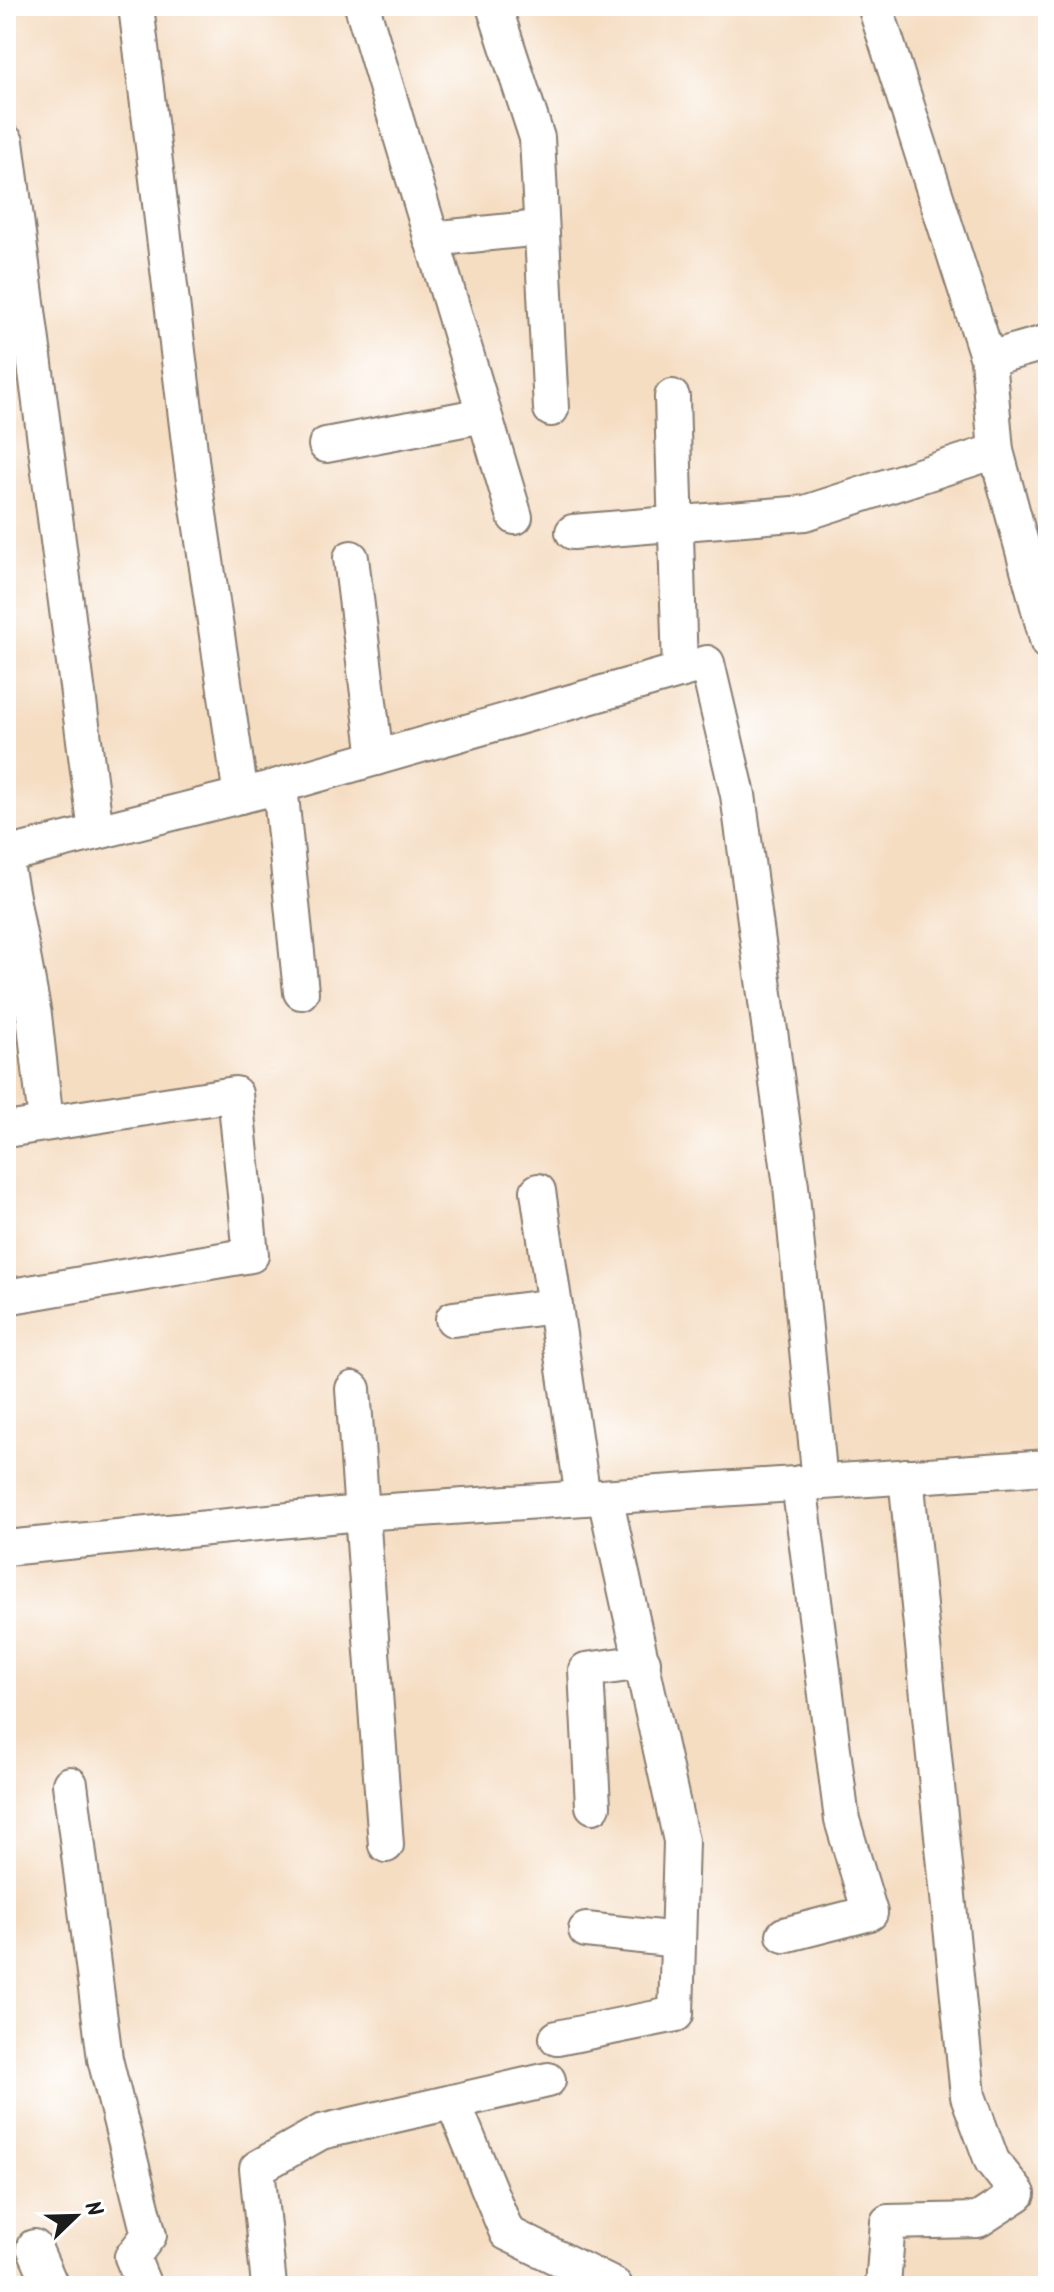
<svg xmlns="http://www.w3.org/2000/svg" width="1054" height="2292" font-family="Kalam,sans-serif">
	<rect width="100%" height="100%" fill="#fff"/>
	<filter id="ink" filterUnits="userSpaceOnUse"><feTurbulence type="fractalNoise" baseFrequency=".0125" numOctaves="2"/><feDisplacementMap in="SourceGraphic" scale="16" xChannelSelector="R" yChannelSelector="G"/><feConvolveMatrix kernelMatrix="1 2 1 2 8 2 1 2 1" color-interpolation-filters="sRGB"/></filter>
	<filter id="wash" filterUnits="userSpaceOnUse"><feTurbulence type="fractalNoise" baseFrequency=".006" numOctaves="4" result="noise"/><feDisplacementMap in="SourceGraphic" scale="32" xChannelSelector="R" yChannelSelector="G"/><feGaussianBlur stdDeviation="1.8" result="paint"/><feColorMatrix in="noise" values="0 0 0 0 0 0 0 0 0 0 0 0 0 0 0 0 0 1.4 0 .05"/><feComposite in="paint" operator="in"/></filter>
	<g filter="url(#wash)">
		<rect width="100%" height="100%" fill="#f5ddc2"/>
	</g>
	<g filter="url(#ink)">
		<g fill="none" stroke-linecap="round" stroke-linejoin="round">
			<defs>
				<g id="minor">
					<polyline points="136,6 192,467 241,796"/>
					<polyline points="362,6 515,517"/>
					<polyline points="494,6 537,138 551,409"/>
					<polyline points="875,6 988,359 996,451 1048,643"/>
					<polyline points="6,142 96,832"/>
					<polyline points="431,239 541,228"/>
					<polyline points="988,359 1048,342"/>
					<polyline points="672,397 680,671"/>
					<polyline points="326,445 484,415"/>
					<polyline points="573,532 805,513 996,451"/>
					<polyline points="351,558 376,758"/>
					<polyline points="280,786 301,992"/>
					<polyline points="6,855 264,790 707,663 738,795 791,1186 820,1482"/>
					<polyline points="6,865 34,1015 46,1123"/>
					<polyline points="6,1130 235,1094 251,1255 6,1297"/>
					<polyline points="538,1191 583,1498"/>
					<polyline points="453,1319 555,1306"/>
					<polyline points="353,1389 386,1845"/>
					<polyline points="6,1548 360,1513 1048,1467"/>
					<polyline points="70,1784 105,2059 149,2235 132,2257 144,2286"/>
					<polyline points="593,1806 586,1670 643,1662"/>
					<polyline points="586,1930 678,1940"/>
					<polyline points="784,1935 870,1913 842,1820 799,1483"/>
					<polyline points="557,2038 676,2014 681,1841 605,1497"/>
					<polyline points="453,2102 507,2233 615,2286"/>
					<polyline points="34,2247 51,2286"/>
					<polyline points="269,2286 257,2168 321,2132 548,2080"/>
					<polyline points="883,2286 888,2222 978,2220 1018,2194 992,2161 968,2096 906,1476"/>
				</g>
			</defs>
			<!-- minor casing -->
			<use href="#minor" stroke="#887c6f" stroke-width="38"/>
			<!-- minor -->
			<use href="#minor" stroke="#fff" stroke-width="34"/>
		</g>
	</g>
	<!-- margin -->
	<rect width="1054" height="2292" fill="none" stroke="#fff" stroke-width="32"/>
	<!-- north arrow -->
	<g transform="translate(76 2216) rotate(67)" stroke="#ffffff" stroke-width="6" paint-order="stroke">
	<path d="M0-6L14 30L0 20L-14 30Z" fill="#1c1c1c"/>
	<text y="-12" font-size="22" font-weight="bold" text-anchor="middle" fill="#1c1c1c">N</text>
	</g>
</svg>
